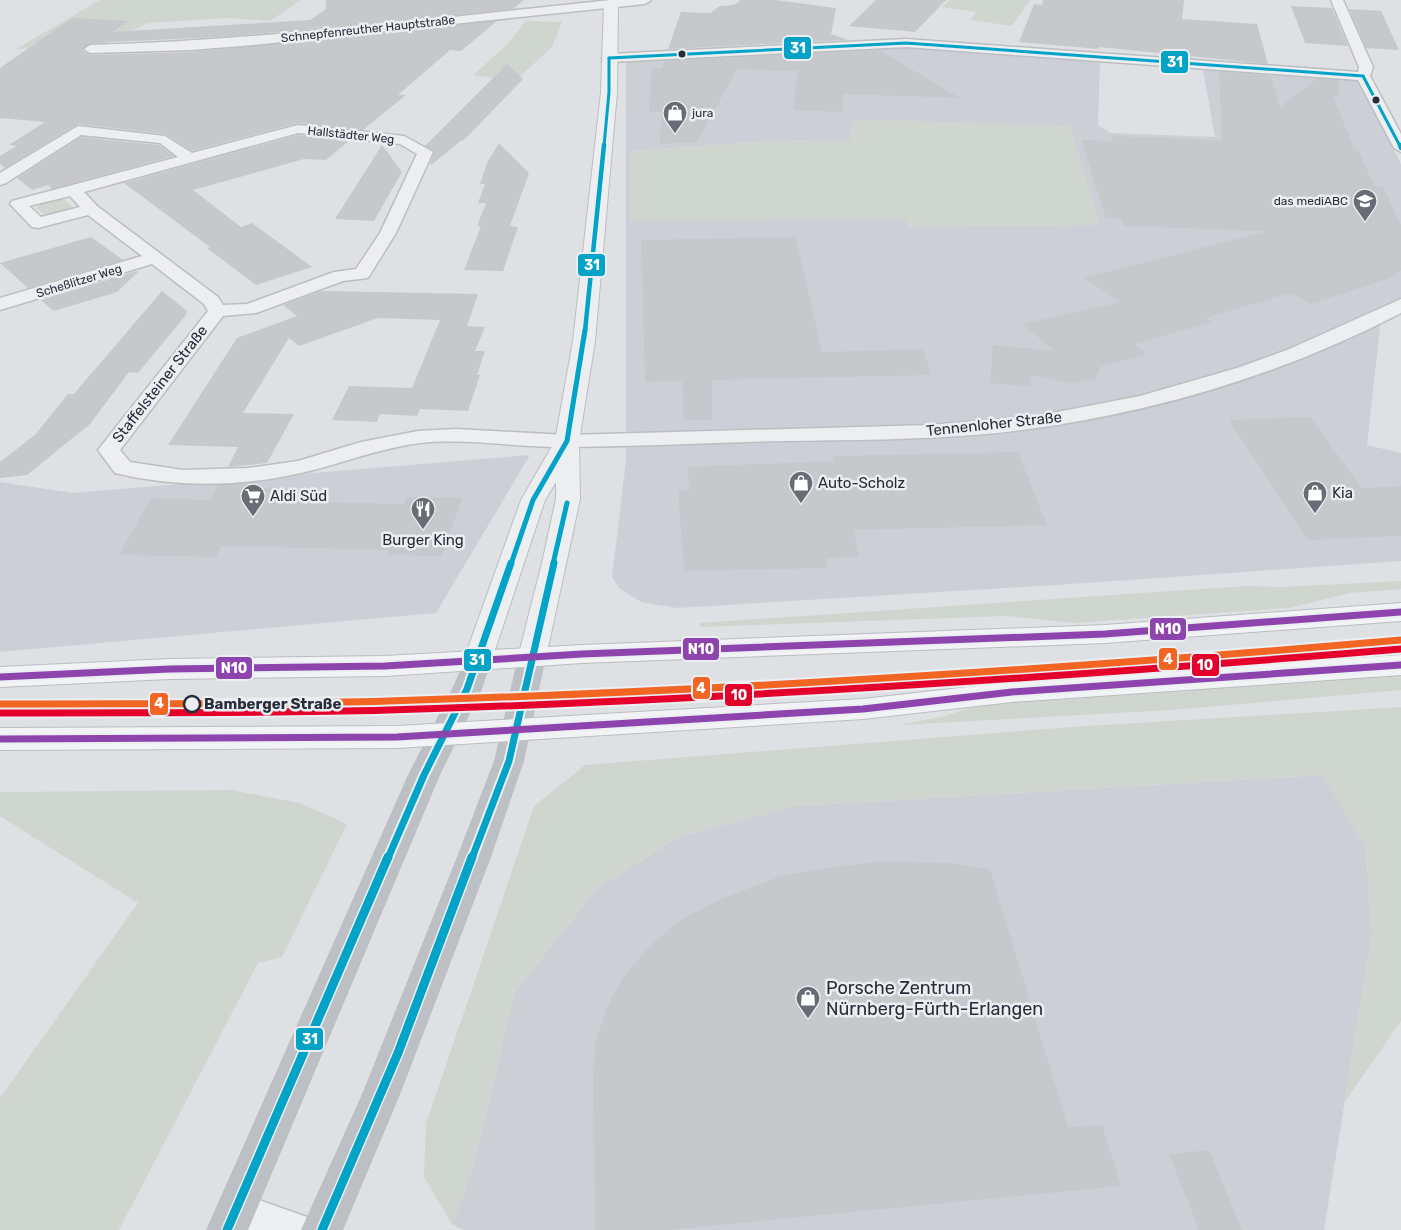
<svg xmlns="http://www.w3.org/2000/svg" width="1401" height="1230" font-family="Rubik,sans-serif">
	<rect width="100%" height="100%" fill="#dee0e3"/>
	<!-- built -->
	<g fill="#ccd0d6" fill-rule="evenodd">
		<path d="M869 41 1001 48 1358 79 1401 164V304L1381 317 1367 445 1401 453V561L1057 585 677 608 641 602 619 588 612 577 626 461V56ZM1100 62 1203 70 1215 137 1110 133 1098 125ZM853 119 1100 224 909 227 906 219 631 151 784 140 850 142Z"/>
		<polygon points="530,455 436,613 0,652 0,482 73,493"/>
		<polygon points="1323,775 1366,848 1372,933 1324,1230 464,1230 452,1224 471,1173 515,992 596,889 680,836 796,806"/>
	</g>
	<!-- green -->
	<g fill="#cfd6cf">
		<polygon points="100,0 301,0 270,21 229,18 147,23 102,45 16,49"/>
		<polygon points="950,0 1030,0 1012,26 971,20 976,12 942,7"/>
		<polygon points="526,21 562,22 552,47 515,81 473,75 507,45"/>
		<polygon points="853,119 1070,126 1100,225 909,227 906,219 630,221 630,151 784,140 849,142"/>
		<polygon points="63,199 75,209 47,216 36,208 41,204"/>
		<polygon points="1401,581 1401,589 1350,593 1289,608 1075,623 1006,616 700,627 699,623 1246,586 1282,587"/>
		<polygon points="1401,671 1401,690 1172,710 900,725 945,716 978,705"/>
		<polygon points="1401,707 1401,1021 1344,1103 1372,932 1366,848 1323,775 796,806 680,836 596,889 515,992 471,1173 452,1224 424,1177 426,1124 534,806 585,765 1071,727"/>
		<polygon points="231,790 300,803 347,824 282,957 258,963 119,1230 0,1230 0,1098 138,903 0,816 0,792"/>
	</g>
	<!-- building -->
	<g fill="#c6c8cb">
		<polygon points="326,0 524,0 513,9 350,26 220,37 90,43 82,50 90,55 191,52 497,21 461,51 450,50 398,95 406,95 363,130 298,123 192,151 165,134 78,124 5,168 0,164 0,156 16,146 9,145 45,122 0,118 0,68 72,18 128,21 112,32 310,20 326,9"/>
		<polygon points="741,0 775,0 836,8 831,34 848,40 668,49 681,12 710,13 720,6 734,5"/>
		<polygon points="876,0 946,0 915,32 849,26"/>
		<polygon points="1043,0 1184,0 1182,19 1257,24 1268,64 1099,47 1098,49 1019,42 1034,4 1042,5"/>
		<polygon points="1291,6 1332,8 1348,46 1305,43"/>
		<polygon points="1349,9 1381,11 1399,50 1366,48"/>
		<polygon points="879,50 960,98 843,94 843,112 793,110 798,71 737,69 697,142 660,144 661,112 649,112 651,68 662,68 664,61"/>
		<polygon points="507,64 523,79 463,141 462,140 431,165 430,164 435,151 425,146"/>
		<polygon points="1219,72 1271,76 1280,107 1316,79 1338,80 1339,94 1333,97 1355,150 1358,150 1375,187 1383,187 1401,225 1401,270 1390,278 1310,304 1291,293 1205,318 1212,322 1134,344 1147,354 1100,367 1094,382 1090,379 1073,384 1031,375 1030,387 990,383 993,345 1055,351 1022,324 1121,302 1084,278 1267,231 1124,226 1122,219 1106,218 1081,140 1114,141 1112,136 1222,140"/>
		<polygon points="298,135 350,140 326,160 304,159 193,190 241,227 252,223 312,267 256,285 207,248 210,247 124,183"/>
		<polygon points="81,137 159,145 174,156 52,189 48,185 32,190 17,178"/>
		<polygon points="499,143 529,173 510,226 518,227 503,271 464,270 481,226 477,226 486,203 478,203 485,184 480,184 487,163"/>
		<polygon points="382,145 402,172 374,221 335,219"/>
		<polygon points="91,237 123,260 28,288 0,263"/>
		<polygon points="796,237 822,352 923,349 931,375 712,380 712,420 683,420 682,381 645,382 641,240"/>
		<polygon points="137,271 138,272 117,292 54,311 41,300"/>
		<polygon points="162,291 187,311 186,315 138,373 129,372 90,424 27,475 0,478 0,462 35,435 68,394 74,394"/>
		<polygon points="321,291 478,294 467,326 485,327 475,351 485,351 477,375 480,375 468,411 420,409 417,416 380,414 377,422 332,420 349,386 412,388 440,320 378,318 299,346 289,338 243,413 294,414 267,463 228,467 238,447 168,445 237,338 297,316 283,305"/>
		<polygon points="1310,417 1362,488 1401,486 1401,536 1308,540 1229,420"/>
		<polygon points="1018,452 1047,525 854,530 859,557 826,558 828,568 684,571 678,490 690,490 687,467 833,461 833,456"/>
		<polygon points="257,483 253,491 279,486 281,501 404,504 407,497 462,498 442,556 387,555 389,550 221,546 216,557 119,555 151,498 210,500 218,485"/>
		<polygon points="883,861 948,863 990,869 1068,1127 1102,1125 1121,1186 668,1230 595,1230 593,1083 595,1043 606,1009 623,977 650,946 679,921 719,900 781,876 819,869"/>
		<polygon points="1209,1150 1242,1230 1199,1230 1169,1154"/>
	</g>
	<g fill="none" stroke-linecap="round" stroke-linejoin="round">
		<defs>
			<g id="minor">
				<path d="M611 0H651L645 4 253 45 191 50 90 53 84 49 90 45C264 40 437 18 611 0Z"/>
				<polygon points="1331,0 1343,0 1373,67 1370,76 1401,134 1401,152 1394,148 1358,80 906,47 609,62 602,58 609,54 906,39 1358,72 1359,67"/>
				<path d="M298 125 404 136 433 152 396 233 368 278 343 281 256 313 223 316 120 450 130 462 183 470 248 468 298 461 361 442 418 431 456 429 567 435 930 425 1036 416 1140 396 1237 368 1287 350 1401 299V313C1272 380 1130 420 986 434 918 440 850 440 782 441 712 443 641 446 571 447 521 448 470 438 420 443 380 448 343 463 305 472 244 487 176 488 115 473L98 450 208 311 204 304 152 264 0 310V298L142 256 88 215 38 228 32 227 10 204 12 201 178 157 160 143 81 135 6 183 0 185V173L78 126 165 136 192 153ZM298 133 400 144 417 154 380 233 356 269 334 272 247 304 223 305 218 297 97 206 84 192ZM70 196 80 207 41 217 29 206Z"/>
				<polygon points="236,1192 307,1217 313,1230 241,1230 223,1223 217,1210 223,1197"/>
			</g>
			<polygon id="tertiary" points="611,0 618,4 617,92 595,341 579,441 580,499 546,657 542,664 532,666 522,664 518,657 542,563 556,499 556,482 545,500 491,662 487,669 477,672 467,669 463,662 521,500 555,441 573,341 601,92 604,4"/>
			<g id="primary">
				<polygon points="1401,603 1401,621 1105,643 582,663 385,676 170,679 0,687 0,667 170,659 385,656 582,645 1105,625"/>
				<polygon points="1401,655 1401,675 1012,702 863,719 397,748 0,750 0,728 397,726 863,699 1012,682"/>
			</g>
		</defs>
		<!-- minor casing -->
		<use href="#minor" stroke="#bcbec1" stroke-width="3"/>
		<!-- tertiary casing -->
		<use href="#tertiary" stroke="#bcbec1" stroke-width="2"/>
		<!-- primary casing -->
		<use href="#primary" stroke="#bbbdc1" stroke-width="2"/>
		<!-- minor -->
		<use href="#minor" fill="#edeef0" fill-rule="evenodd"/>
		<!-- tertiary -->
		<use href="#tertiary" fill="#edeef0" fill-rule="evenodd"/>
		<!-- secondary -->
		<g fill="#bcbfc3" fill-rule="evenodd">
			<polygon points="532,648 542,650 546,657 524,761 491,857 401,1092 343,1230 301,1230 363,1092 457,857 494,761 518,657 522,650"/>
			<polygon points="477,652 487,655 491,662 482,689 440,775 248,1230 206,1230 408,775 452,689 467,655"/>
		</g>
		<!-- primary -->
		<use href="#primary" fill="#f2f3f4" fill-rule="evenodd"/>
		<defs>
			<g id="bus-1-far4">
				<polyline points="609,58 906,43 1363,76"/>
				<polyline points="1363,76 1400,146"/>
				<polyline points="604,146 609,92 609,58"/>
			</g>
			<g id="bus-1-far3">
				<polyline points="1400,145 1401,148"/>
				<polyline points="585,331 604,145"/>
			</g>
			<g id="bus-1-far2">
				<polyline points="511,564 533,500 567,441 585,330"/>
				<polyline points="553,564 567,503"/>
			</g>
			<g id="bus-1-far1">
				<polyline points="388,858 424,775 467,689 511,563"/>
				<polyline points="472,858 509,761 554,563"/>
			</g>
			<g id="bus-1">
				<polyline points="227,1230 388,857"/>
				<polyline points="322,1230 398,1053 472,857"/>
			</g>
			<g id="bus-2">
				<polyline points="0,677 170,669 385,666 582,654 1105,634 1401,612"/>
				<polyline points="0,739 397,737 863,709 1012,692 1401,665"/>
			</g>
		</defs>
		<!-- bus-1-far4 casing -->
		<use href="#bus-1-far4" stroke="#ebeff3" stroke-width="5"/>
		<!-- bus-1-far3 casing -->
		<use href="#bus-1-far3" stroke="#ebeff3" stroke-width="7"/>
		<!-- bus-1-far2 casing -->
		<use href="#bus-1-far2" stroke="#ebeff3" stroke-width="8"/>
		<!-- bus-1-far1 casing -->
		<use href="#bus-1-far1" stroke="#ebeff3" stroke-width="11"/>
		<!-- bus-1 casing -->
		<use href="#bus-1" stroke="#ebeff3" stroke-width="12"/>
		<!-- bus-2 casing -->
		<use href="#bus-2" stroke="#ebeff3" stroke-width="11"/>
		<!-- bus-1-far4 -->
		<use href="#bus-1-far4" stroke="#02a3c7" stroke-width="3"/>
		<!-- bus-1-far3 -->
		<use href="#bus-1-far3" stroke="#02a3c7" stroke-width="4.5"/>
		<!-- bus-1-far2 -->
		<use href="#bus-1-far2" stroke="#02a3c7" stroke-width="5"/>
		<!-- bus-1-far1 -->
		<use href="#bus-1-far1" stroke="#02a3c7" stroke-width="7"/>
		<!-- bus-1 -->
		<use href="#bus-1" stroke="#02a3c7" stroke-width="9"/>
		<!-- bus-2 -->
		<use href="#bus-2" stroke="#8e44ad" stroke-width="7"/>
		<defs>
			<path id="tram-1" d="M0 704C129 703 259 705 388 701 726 691 1064 669 1401 640"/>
			<path id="tram-2" d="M0 713C129 712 259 714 388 710 726 700 1064 677 1401 649"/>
		</defs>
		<!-- tram-1 casing -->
		<use href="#tram-1" stroke="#ebeff3" stroke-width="11"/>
		<!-- tram-2 casing -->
		<use href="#tram-2" stroke="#ebeff3" stroke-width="11"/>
		<!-- tram-1 -->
		<use href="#tram-1" stroke="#f26522" stroke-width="7"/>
		<!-- tram-2 -->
		<use href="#tram-2" stroke="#e4002b" stroke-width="7"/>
	</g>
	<!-- icons -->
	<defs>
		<symbol id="shop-pin" viewBox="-11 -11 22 30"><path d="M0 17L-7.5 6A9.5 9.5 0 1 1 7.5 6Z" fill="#676c75" stroke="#ebeff3"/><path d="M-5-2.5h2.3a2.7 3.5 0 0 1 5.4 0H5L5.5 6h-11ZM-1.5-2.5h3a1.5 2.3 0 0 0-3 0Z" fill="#fff"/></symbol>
		<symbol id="university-pin" viewBox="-11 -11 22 30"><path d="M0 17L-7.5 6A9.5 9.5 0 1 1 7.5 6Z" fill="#676c75" stroke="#ebeff3"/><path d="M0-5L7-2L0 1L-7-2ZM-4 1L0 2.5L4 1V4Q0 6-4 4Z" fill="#fff"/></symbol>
		<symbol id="supermarket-pin" viewBox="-11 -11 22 30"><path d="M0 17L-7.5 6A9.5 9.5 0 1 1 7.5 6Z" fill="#676c75" stroke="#ebeff3"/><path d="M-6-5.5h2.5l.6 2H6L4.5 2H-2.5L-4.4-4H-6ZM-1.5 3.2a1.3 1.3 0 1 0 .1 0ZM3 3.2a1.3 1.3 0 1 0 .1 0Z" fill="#fff"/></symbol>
		<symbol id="restaurant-pin" viewBox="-11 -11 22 30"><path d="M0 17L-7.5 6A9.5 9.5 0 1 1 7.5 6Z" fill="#676c75" stroke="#ebeff3"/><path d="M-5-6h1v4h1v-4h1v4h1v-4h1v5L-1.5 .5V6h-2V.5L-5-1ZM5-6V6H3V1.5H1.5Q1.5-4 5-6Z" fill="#fff"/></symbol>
	</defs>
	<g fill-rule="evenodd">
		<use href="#shop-pin" x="661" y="99" width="28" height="38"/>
		<use href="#university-pin" x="1351" y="187" width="28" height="38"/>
		<use href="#shop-pin" x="787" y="469" width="28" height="38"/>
		<use href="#shop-pin" x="1301" y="479" width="28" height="38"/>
		<use href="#supermarket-pin" x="239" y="482" width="28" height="38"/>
		<use href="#restaurant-pin" x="409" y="495" width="28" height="38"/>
		<use href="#shop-pin" x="794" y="984" width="28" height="38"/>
	</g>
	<!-- markers -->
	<g fill="#272e3a" stroke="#ebeff3" stroke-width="2">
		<circle cx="682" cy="54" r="4.5"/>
		<circle cx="1376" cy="100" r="4.5"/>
	</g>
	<circle fill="#ebeff3" stroke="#272e3a" stroke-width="2.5" cx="192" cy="704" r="8"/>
	<g text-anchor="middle" stroke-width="5" stroke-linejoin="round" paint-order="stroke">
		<!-- far-street labels -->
		<g font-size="12" fill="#272e3a" stroke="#ebeff3">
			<text transform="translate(368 29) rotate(-6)" y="4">Schnepfenreuther Hauptstraße</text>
			<text transform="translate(351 135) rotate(6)" y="4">Hallstädter Weg</text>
			<text transform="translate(79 281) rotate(-17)" y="4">Scheßlitzer Weg</text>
		</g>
		<!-- far-poi labels -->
		<g font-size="12" fill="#272e3a" stroke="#ebeff3" text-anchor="start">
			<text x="692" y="117">jura</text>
			<text x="1348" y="205" text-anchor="end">das mediABC</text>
		</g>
		<!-- street labels -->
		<g font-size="15" fill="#272e3a" stroke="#ebeff3">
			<text transform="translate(160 384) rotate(-52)" y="5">Staffelsteiner Straße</text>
			<text transform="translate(994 424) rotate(-6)" y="5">Tennenloher Straße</text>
		</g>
		<!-- poi labels -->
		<g font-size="15" fill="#272e3a" stroke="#ebeff3" text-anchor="start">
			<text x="818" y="488">Auto-Scholz</text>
			<text x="1332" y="498">Kia</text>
			<text x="270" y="501">Aldi Süd</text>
			<text x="423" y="545" text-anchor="middle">Burger King</text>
		</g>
		<!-- stop labels -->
		<g font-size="15" font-weight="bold" fill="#272e3a" stroke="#ebeff3" text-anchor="start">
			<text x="204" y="709">Bamberger Straße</text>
		</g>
		<!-- near-poi labels -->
		<g font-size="18" fill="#272e3a" stroke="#ebeff3" text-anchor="start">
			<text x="826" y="994">Porsche Zentrum<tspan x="826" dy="21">Nürnberg-Fürth-Erlangen</tspan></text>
		</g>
	</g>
	<g stroke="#ebeff3" stroke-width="2">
		<rect x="783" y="36" width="29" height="24" rx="5" fill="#02a3c7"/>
		<rect x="1160" y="50" width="29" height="24" rx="5" fill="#02a3c7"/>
		<rect x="577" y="253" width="29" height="24" rx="5" fill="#02a3c7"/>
		<rect x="1149" y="617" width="38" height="24" rx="5" fill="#8e44ad"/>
		<rect x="682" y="637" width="38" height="24" rx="5" fill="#8e44ad"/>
		<rect x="1158" y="647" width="20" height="24" rx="5" fill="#f26522"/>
		<rect x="463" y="648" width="29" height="24" rx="5" fill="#02a3c7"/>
		<rect x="1191" y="653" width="29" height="24" rx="5" fill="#e4002b"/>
		<rect x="215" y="656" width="38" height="24" rx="5" fill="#8e44ad"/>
		<rect x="692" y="676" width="19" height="24" rx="5" fill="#f26522"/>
		<rect x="724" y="683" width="29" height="24" rx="5" fill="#e4002b"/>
		<rect x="149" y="692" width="20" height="24" rx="5" fill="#f26522"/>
		<rect x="295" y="1027" width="29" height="24" rx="5" fill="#02a3c7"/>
	</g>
	<g font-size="14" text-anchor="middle" font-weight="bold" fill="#fff">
		<text x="798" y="53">31</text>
		<text x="1175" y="67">31</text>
		<text x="592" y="270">31</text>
		<text x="1168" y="634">N10</text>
		<text x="701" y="654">N10</text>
		<text x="1168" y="664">4</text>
		<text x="477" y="665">31</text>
		<text x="1205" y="670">10</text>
		<text x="234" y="673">N10</text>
		<text x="701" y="693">4</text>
		<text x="739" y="700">10</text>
		<text x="159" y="708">4</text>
		<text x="310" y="1044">31</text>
	</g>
</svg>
